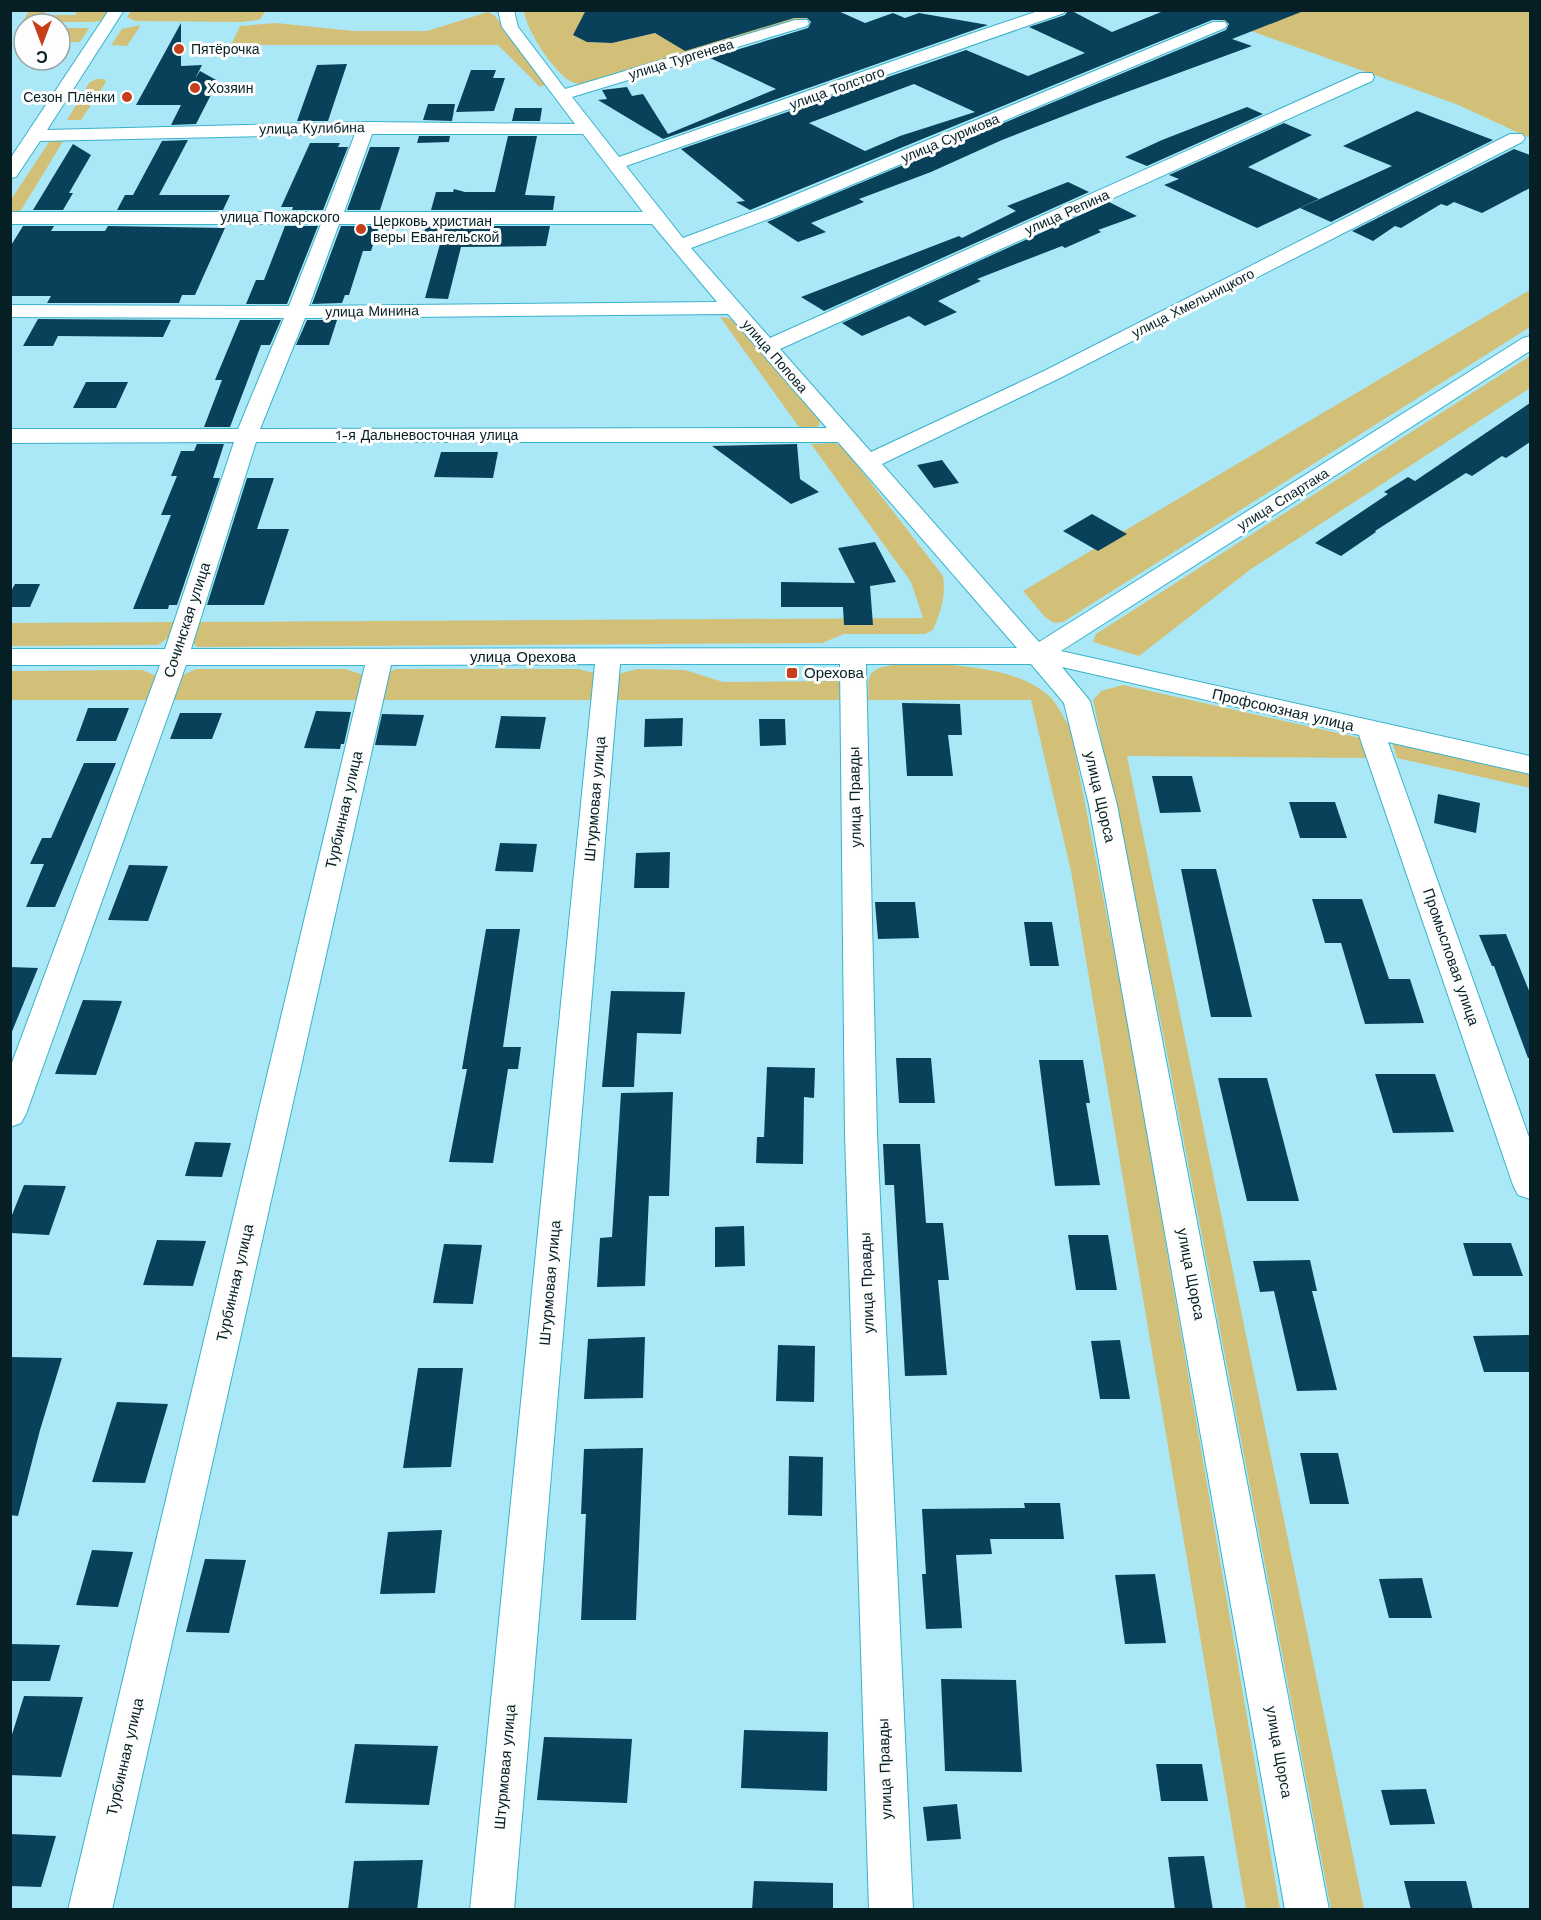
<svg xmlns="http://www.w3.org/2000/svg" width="1541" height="1920" font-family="'Work Sans',sans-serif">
	<rect width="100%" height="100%" fill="#aae8f7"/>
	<!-- green -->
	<g fill="#d3c078">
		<path d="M524 10 586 11 587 42 612 43 748 11H816L809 18 586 84C581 84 576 84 572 82 555 74 525 29 524 10Z"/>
		<polygon points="1278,10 1530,11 1530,138 1456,104 1195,11 1219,11 1252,23 1290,15"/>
		<polygon points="29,11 46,11 44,15 75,15 77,11 113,11 107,20 93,22 27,22 23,21"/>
		<polygon points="131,11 131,10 266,11 259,20 241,22 135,21 127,17"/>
		<polygon points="488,12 495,16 547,84 540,87 498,45 231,45 240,26 276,23 354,31 427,31"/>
		<polygon points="141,25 127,46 111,45 122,29"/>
		<polygon points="60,28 89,28 80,42 60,42"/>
		<polygon points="96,79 104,79 106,82 81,120 67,120 89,83"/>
		<polygon points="65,138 20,212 11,212 10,201 49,142"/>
		<polygon points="1530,290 1530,327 1063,622 1054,623 1045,617 1023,591"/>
		<polygon points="720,317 729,318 739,327 820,420 819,426 801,430"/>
		<polygon points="1530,356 1530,388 1251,569 1139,656 1093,642 1096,634"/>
		<path d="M835 443 843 447 943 576C946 596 941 612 933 630L925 634H844L822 643 198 647 192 643 196 622 923 618 911 582 811 444Z"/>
		<polygon points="174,622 169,637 158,645 11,646 10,623"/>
		<path d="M942 664C979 668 1025 671 1052 699 1059 707 1064 719 1070 727L1127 1019 1280 1909H1246L1071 871 1031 700H868C869 692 867 683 870 676 877 660 926 664 942 664Z"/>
		<polygon points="196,669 345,669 364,675 360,700 169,700 177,678"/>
		<polygon points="396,669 578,669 594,673 596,677 594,700 379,700 389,672"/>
		<polygon points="637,669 685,670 723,682 838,681 843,685 844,700 616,700 619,674"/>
		<polygon points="132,670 142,670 159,677 153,700 11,700 10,671"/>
		<polygon points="1123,685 1365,739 1371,758 1127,756 1364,1909 1331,1909 1164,1038 1093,700 1101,691"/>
		<polygon points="1392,742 1530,775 1530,788 1397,758"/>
	</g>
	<!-- building -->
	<g fill="#0a415a" fill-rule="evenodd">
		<polygon points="586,10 836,10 865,23 893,13 905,18 919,13 988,25 663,139 598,100 607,99 602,90 627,87 632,96 643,94 668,134 776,89 710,58 808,28 811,22 807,18 794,18 685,51 655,33 612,43 587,42 573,35"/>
		<path d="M1166 10 1301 12 1232 39 1252 46 1097 103 1002 140 931 172 859 199 864 202 811 223 826 232 798 242 767 222 1226 30 1229 24 1225 20H1212L750 210 736 202 745 201 681 149 966 50 1028 76 1085 53 1029 27 1065 15 1067 12 1072 11 1112 32ZM914 84 975 112 900 136 865 151 809 123Z"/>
		<polygon points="181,23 181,66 202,65 195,79 200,71 218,81 196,124 171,125 181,105 136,105"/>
		<polygon points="347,64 328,121 297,121 317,65"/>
		<polygon points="471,70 496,70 493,78 505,78 494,111 456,112"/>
		<polygon points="428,104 455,104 452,121 423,120"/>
		<polygon points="1247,107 1263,114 1147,166 1125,157 1162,140"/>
		<polygon points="515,108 542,108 540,121 512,121"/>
		<polygon points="1417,111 1493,140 1331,222 1300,208 1392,166 1343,146"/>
		<polygon points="1284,123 1312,135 1248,167 1319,199 1257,228 1164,185 1179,179 1169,175"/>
		<polygon points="419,136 450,136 449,142 417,143"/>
		<polygon points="508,136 537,136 525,195 555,196 553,210 431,210 436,192 453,192 454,189 465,192 495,192"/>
		<polygon points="188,140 159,195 230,195 223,210 117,210 125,195 133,195 162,141"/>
		<polygon points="310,143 340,143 338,147 348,147 323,210 292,210 293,207 281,207"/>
		<polygon points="73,144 91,155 69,193 73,193 63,210 33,210"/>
		<polygon points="370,147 400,147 380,210 347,210"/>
		<polygon points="1514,149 1530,155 1530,188 1482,213 1454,202 1447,206 1441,204 1401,228 1395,226 1373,241 1352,231"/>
		<polygon points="1068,182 1089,192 824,311 801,297 959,236 962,238 1016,211 1007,206"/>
		<polygon points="1109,202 1137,216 1098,230 1101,232 1065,248 1062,246 977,279 981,281 938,301 957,312 925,326 909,316 862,336 842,323"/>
		<polygon points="23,226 54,226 51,231 105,231 108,226 225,228 195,295 182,295 179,303 47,303 51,296 10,296 10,247"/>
		<polygon points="285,226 318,226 287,304 246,304 256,280 264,280"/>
		<polygon points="341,226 375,226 374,229 378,229 371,251 363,251 349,295 345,295 342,303 312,304"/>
		<polygon points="426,226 550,226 546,246 461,247 448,299 425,298 440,244 421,244"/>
		<polygon points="38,319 171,320 163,337 58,336 53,346 23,346"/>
		<polygon points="240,320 281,320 270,345 261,345 230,427 204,427 222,380 215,380"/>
		<polygon points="307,320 337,320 329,345 296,345"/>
		<polygon points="86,382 128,382 116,408 73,408"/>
		<polygon points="1530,403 1530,442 1506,458 1502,456 1472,476 1466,473 1375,531 1376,532 1341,556 1315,543 1388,494 1384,492 1408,477 1415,481"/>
		<polygon points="197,444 224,444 213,478 220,478 177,605 169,605 168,609 133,609 171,515 161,515 177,476 171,476 181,451 194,451"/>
		<polygon points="797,444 800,479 819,492 791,504 712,446"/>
		<polygon points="441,452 498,452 493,478 434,477"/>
		<polygon points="942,460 959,483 934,488 917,465"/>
		<polygon points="247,478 274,478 257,529 289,529 264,605 207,605"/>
		<polygon points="1092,514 1127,534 1098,551 1063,531"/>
		<polygon points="875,542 896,582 870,586 873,625 844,625 843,607 781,607 781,582 855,583 838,548"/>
		<polygon points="15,584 40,584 30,607 10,607 10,593"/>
		<polygon points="902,703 960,704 962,735 948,735 953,776 907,776"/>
		<polygon points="88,708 129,708 116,741 76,741"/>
		<polygon points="316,711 351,712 344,744 341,744 340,749 304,748"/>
		<polygon points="180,713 222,713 212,739 170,739"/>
		<polygon points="382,714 424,715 416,746 375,745"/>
		<polygon points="501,716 546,717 540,749 495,748"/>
		<polygon points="683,718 682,746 644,747 645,719"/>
		<polygon points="759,719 785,719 786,745 760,746"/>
		<polygon points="84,763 116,763 55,907 26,907 44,864 30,864 42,838 51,838"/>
		<polygon points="1152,776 1192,776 1201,812 1160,813"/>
		<polygon points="1438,794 1480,803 1476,833 1434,823"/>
		<polygon points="1289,802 1335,802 1347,838 1300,838"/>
		<polygon points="500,843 537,844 533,872 495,871"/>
		<polygon points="670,852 669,888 634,888 636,853"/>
		<polygon points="129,865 168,866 148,921 108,920"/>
		<polygon points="1181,869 1216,869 1252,1017 1211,1017"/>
		<polygon points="1312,899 1362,899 1389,979 1410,979 1424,1023 1365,1024 1341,943 1325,943"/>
		<polygon points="875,902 915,902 919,938 878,939"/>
		<polygon points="1024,922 1052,922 1059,966 1030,966"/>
		<polygon points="486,929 520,929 503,1047 521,1047 518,1069 508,1069 493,1163 449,1162 467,1069 462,1069"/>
		<polygon points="1506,934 1530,993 1530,1058 1528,1058 1494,966 1492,966 1479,935"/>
		<polygon points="10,967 38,968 11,1034 10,1034"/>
		<polygon points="611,991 685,992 681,1034 637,1033 634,1087 602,1087"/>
		<polygon points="83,1000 122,1001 96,1075 55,1074"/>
		<polygon points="896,1058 931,1058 935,1103 899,1103"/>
		<polygon points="1039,1060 1083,1060 1090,1103 1086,1103 1100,1185 1055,1186"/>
		<polygon points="767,1067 815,1068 814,1098 804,1097 803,1164 756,1163 757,1137 764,1137"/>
		<polygon points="1375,1074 1435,1074 1454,1132 1393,1133"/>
		<polygon points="1218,1078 1267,1078 1299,1201 1247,1201"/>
		<polygon points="673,1092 669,1196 649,1196 645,1286 597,1287 600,1238 612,1237 621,1093"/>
		<polygon points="195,1142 231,1143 222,1177 185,1176"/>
		<polygon points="883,1144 920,1144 926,1223 943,1223 949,1280 938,1280 947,1375 905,1376 894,1185 885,1185"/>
		<polygon points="24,1185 66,1186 49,1235 10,1233 10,1220"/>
		<polygon points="744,1226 745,1266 715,1267 715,1227"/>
		<polygon points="1068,1235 1108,1235 1117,1290 1076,1290"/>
		<polygon points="157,1240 206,1241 193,1286 143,1285"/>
		<polygon points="1463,1243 1511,1243 1523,1276 1473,1276"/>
		<polygon points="444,1244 482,1245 473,1304 433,1303"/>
		<polygon points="1310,1260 1317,1291 1312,1291 1337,1390 1297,1391 1274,1291 1260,1292 1253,1261"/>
		<polygon points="1530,1335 1530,1372 1484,1372 1473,1336"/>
		<polygon points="645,1337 643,1398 584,1399 588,1339"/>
		<polygon points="1120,1340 1130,1399 1100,1399 1091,1341"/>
		<polygon points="778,1345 815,1346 814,1402 776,1401"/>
		<polygon points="10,1357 62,1358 40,1430 18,1516 10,1515"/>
		<polygon points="418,1368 463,1368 451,1467 403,1468"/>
		<polygon points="117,1402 168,1404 145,1483 92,1482"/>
		<polygon points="643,1448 636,1620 581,1620 586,1514 581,1514 584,1449"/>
		<polygon points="1300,1453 1338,1453 1349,1504 1310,1504"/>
		<polygon points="789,1456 823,1457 822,1516 788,1515"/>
		<polygon points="1024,1503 1060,1503 1064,1539 990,1539 992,1554 956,1555 962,1628 926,1629 922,1574 926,1574 922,1509 1025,1508"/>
		<polygon points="442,1530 435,1593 380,1594 388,1532"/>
		<polygon points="92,1550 133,1552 118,1607 76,1605"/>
		<polygon points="205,1559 246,1560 229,1633 186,1632"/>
		<polygon points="1155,1574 1166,1643 1125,1644 1115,1575"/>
		<polygon points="1422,1578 1432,1618 1389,1618 1379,1579"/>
		<polygon points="10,1644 60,1645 50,1681 10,1681"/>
		<polygon points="941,1679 1016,1680 1022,1772 945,1771"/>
		<polygon points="24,1696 83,1697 61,1777 10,1775 10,1741"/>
		<polygon points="744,1730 828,1732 827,1791 741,1788"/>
		<polygon points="544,1737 632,1739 627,1803 537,1800"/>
		<polygon points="355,1744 438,1746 429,1805 345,1803"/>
		<polygon points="1156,1764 1202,1764 1208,1801 1161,1801"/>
		<polygon points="1426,1789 1435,1824 1390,1825 1381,1790"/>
		<polygon points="957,1804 961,1839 927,1841 923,1807"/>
		<polygon points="10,1834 56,1836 41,1887 10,1886"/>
		<polygon points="1204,1856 1213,1910 1175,1910 1168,1857"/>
		<polygon points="423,1860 417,1910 348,1910 354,1861"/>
		<polygon points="754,1881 833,1883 833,1910 752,1910"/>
		<polygon points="1404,1881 1466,1881 1473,1910 1411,1910"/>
	</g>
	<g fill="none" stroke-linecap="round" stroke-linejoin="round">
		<defs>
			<path id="minor" d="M109 10H124L47 130 366 122 575 124 502 27 498 10H514L518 27 565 89 795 20H807L809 23 807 26 572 97 619 157 970 34 1041 10H1065L1064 13 626 166 683 238 768 206 1213 22H1225L1227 25 1225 28 782 214 691 248 770 338 1360 73H1372L1374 77 1372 81 780 349 871 452 1044 371 1510 134H1522L1525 138 1522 142 1058 379 882 464 1039 642 1523 338 1530 336V351L1061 651 1530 756V774L1388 742 1530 1140V1199L1518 1195 1513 1185 1359 735 1062 667 1090 701 1117 805 1329 1910H1285L1089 805 1064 703 1031 664H866L877 1134 913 1910H869L845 1134 840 664H620L514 1910H470L595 664 391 665 112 1910H68L365 665H186L26 1114 21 1123 10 1127V1068L160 665H10V649H165L234 442 10 443V429H238L284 318 10 317V305L289 306 321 224H10V212H325L355 134 40 141 16 177 10 178V159ZM372 134H583L643 212H344ZM339 224H652L717 302 309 306ZM728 314 827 428 260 429 305 318ZM256 442H838L1017 648 191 649Z"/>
		</defs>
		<!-- minor casing -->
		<use href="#minor" stroke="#39b2cb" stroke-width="2"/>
		<!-- minor -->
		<use href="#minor" fill="#fff" fill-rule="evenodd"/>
	</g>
	<!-- markers -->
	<g fill="#c73e1a" stroke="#fdfdfd" stroke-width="2">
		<circle cx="179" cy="49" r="6"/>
		<circle cx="195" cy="88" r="6"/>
		<circle cx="127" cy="97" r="6"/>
		<circle cx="361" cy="229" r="6"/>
		<rect x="786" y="667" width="12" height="12" rx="3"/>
	</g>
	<g text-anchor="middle" stroke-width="6" stroke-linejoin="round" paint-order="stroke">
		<!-- far-poi labels -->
		<g font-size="14" fill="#051f24" stroke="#fdfdfd" text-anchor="start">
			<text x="191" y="54">Пятёрочка</text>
			<text x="207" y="93">Хозяин</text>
			<text x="115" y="102" text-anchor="end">Сезон Плёнки</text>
			<text x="373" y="226">Церковь христиан<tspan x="373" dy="16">веры Евангельской</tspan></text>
		</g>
		<!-- far-street labels -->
		<g font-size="14" fill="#051f24" stroke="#fdfdfd">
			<text transform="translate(681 59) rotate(-17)" y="5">улица Тургенева</text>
			<text transform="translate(837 88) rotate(-20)" y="5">улица Толстого</text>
			<text transform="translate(312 128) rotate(-1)" y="5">улица Кулибина</text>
			<text transform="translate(950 138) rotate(-23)" y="5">улица Сурикова</text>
			<text transform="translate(1067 212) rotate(-24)" y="5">улица Репина</text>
			<text x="280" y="222">улица Пожарского</text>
			<text transform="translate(1193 303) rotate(-27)" y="5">улица Хмельницкого</text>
			<text transform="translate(372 311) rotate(-1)" y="5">улица Минина</text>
			<text transform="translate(775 356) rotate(49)" y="5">улица Попова</text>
			<text x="427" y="440">1-я Дальневосточная улица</text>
			<text transform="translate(1283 499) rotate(-32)" y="5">улица Спартака</text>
		</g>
		<!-- street labels -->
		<g font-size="15" fill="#051f24" stroke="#fdfdfd">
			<text transform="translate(187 620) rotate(-72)" y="5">Сочинская улица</text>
			<text x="523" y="662">улица Орехова</text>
			<text transform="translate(1283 710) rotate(13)" y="5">Профсоюзная улица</text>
			<text transform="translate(855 797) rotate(-91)" y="5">улица Правды</text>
			<text transform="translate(1100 797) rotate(77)" y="5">улица Щорса</text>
			<text transform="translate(595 799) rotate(-85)" y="5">Штурмовая улица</text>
			<text transform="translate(344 810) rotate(-77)" y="5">Турбинная улица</text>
			<text transform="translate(1451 957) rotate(71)" y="5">Промысловая улица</text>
			<text transform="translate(1191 1274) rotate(79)" y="5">улица Щорса</text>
			<text transform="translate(235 1283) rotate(-77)" y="5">Турбинная улица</text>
			<text transform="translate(550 1283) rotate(-85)" y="5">Штурмовая улица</text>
			<text transform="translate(867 1283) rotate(-92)" y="5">улица Правды</text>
			<text transform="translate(1279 1752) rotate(80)" y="5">улица Щорса</text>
			<text transform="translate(125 1757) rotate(-77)" y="5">Турбинная улица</text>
			<text transform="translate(505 1767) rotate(-85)" y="5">Штурмовая улица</text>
			<text transform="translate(885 1769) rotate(-92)" y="5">улица Правды</text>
		</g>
		<!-- poi labels -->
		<g font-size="15" fill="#051f24" stroke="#fdfdfd" text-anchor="start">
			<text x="804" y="678">Орехова</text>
		</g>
	</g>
	<!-- border -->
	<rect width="1541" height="1920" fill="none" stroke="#051f24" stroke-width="24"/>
	<!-- north arrow -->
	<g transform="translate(42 42) rotate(180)"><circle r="28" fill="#fdfdfd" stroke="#9aa4a6" stroke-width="1.5"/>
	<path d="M0-4.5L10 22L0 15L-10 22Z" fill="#c73e1a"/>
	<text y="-9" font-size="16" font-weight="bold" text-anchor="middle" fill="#051f24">С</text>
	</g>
</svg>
